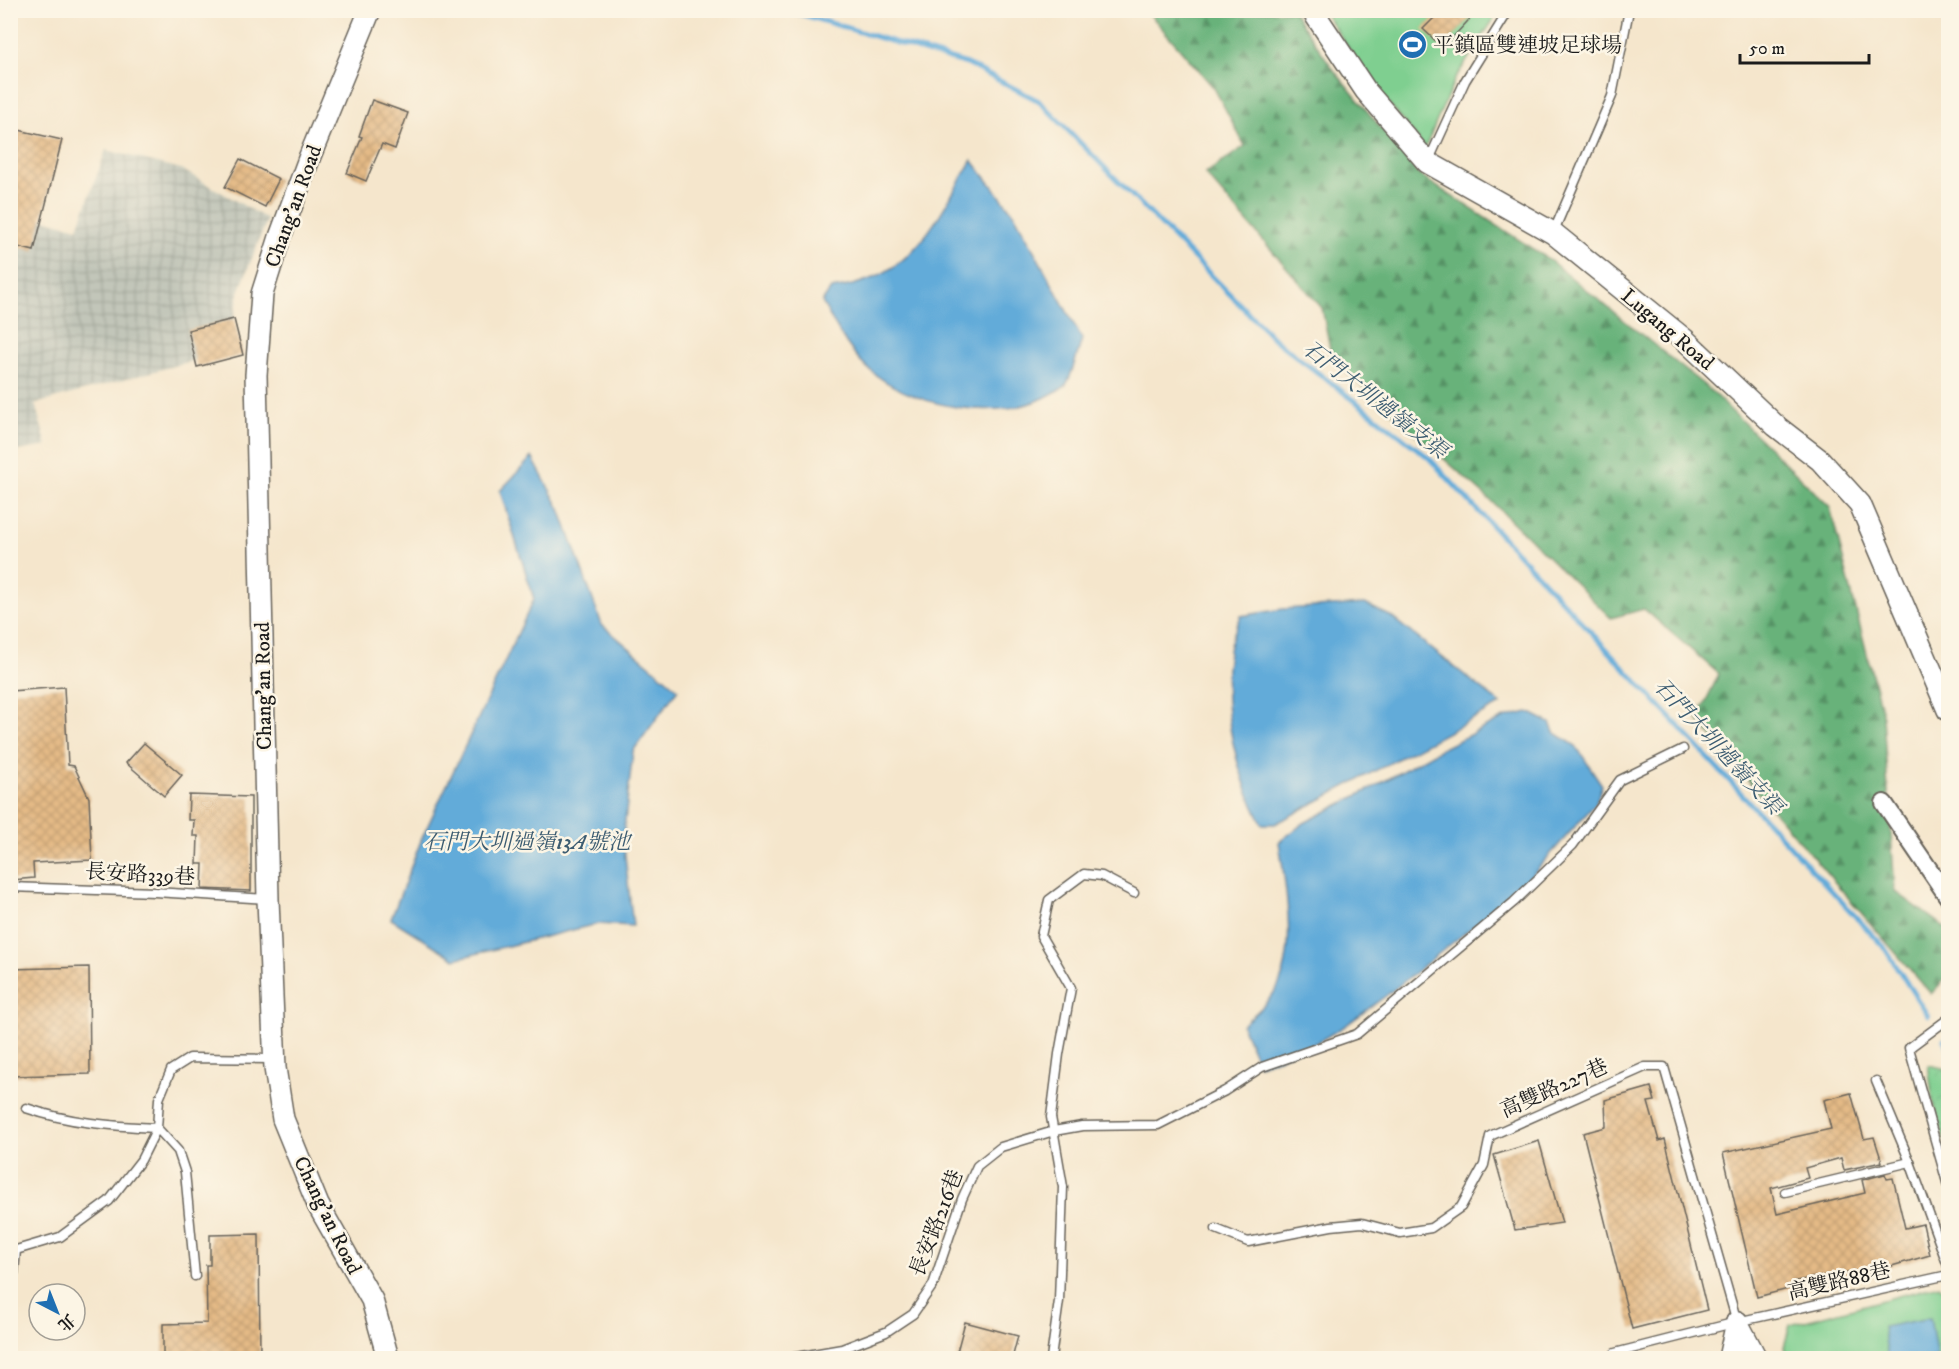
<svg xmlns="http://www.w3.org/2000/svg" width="1959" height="1369" font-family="'IM FELL DW Pica','Noto Serif TC',serif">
	<defs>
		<pattern id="industrial-grid" width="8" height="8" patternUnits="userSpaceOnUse" patternTransform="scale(1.5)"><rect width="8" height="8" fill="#c2c6b9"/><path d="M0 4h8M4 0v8" fill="none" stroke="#a6aa9e"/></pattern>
		<pattern id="forest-firs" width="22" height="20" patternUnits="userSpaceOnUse" patternTransform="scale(1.5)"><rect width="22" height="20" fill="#67b27a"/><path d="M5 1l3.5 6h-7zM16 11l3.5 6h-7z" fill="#549063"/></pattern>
		<pattern id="park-crowns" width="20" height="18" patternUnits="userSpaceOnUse" patternTransform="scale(1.5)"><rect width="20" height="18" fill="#7fcf90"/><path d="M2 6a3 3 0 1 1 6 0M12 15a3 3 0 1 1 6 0" fill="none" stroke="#6db17c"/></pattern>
		<pattern id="building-cross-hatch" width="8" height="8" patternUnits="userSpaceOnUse" patternTransform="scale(1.5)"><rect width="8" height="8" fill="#e4ba86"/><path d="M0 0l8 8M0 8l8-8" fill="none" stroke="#c39f73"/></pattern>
	</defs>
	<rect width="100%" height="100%" fill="#fcf5e5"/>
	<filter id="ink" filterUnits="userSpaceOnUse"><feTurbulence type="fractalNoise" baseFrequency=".0167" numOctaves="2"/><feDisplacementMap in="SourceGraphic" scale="12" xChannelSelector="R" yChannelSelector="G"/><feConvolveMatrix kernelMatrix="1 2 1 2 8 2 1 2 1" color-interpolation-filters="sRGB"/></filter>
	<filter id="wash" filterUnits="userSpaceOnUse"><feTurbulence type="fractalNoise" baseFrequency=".008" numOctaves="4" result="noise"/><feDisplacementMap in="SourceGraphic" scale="24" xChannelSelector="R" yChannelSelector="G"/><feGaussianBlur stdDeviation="1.35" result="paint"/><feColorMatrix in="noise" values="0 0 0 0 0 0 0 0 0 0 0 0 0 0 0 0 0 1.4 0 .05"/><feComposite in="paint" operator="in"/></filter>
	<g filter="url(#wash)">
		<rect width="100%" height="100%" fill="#f5e6cc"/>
		<!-- industrial -->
		<polygon fill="url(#industrial-grid)" points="106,150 181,169 267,219 239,292 234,319 188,331 195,360 35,404 47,446 11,452 10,245 34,251 42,219 78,228"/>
		<!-- grass -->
		<g fill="#7fcf90" stroke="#4e7656" stroke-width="1.5">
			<polygon points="1323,11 1499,11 1455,79 1425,148 1376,88"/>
			<polygon points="1939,1285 1948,1293 1948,1358 1787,1358 1784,1347 1790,1325"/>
		</g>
		<!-- forest -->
		<polygon fill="url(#forest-firs)" stroke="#42674b" stroke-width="1.5" points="1147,11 1293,11 1334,70 1419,175 1547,258 1710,390 1830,507 1883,717 1895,891 1948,930 1948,976 1931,994 1765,801 1697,719 1719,674 1644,609 1611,618 1488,498 1332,359 1322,308 1205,174 1245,146 1214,88"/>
		<!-- park -->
		<polygon fill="url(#park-crowns)" stroke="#4e7656" stroke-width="1.5" points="1928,1065 1948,1069 1948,1151 1933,1101"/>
		<!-- water -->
		<g fill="#62abd9" stroke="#3f647a" stroke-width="1.5">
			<path d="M972 160 1014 214 1082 339C1079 349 1070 381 1065 386 1062 389 1057 391 1053 393 1005 423 920 409 876 375 852 357 836 328 822 302L831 289C914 279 934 223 972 160Z"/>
			<polygon points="532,457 560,509 602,625 678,689 633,751 623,838 633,926 597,924 455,959 391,919 422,838 534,599 500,491"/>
			<path d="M1365 604 1390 616 1501 704 1275 824H1262C1236 773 1220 709 1229 651 1230 639 1237 627 1241 616L1283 609Z"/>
			<path d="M1528 712 1550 723 1554 732 1576 746 1602 785 1596 803 1532 875 1481 920 1387 995 1345 1026 1309 1047 1259 1065 1242 1025C1255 1014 1268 1003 1277 988 1298 951 1285 882 1279 842L1304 823 1374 787 1439 750 1504 718Z"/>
			<polygon points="1930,1318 1937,1358 1888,1358 1883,1327"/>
		</g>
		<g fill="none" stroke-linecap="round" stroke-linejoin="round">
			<!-- stream -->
			<g stroke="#62abd9" stroke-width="5">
				<polyline points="787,10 967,64 1039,101 1275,340 1428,457 1884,947 1928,1016"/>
				<polyline points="1944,1040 1948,1047"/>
			</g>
		</g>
		<g id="blocks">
			<!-- building -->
			<g fill="url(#building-cross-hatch)">
				<polygon points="1442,10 1478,10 1443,48 1423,29"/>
				<polygon points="372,100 408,113 395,149 382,144 366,181 347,173 362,137 359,136"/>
				<polygon points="10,128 62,140 34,251 10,245"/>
				<polygon points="240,159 279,179 265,207 225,187"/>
				<polygon points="234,319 243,355 197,367 188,330"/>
				<polygon points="64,687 68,765 74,766 89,798 92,860 33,863 34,878 12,880 10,691"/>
				<polygon points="144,743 182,775 164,796 126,763"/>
				<polygon points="189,795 251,797 251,891 202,889 203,864 197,864 198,836 193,836 194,820 188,820"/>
				<polygon points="89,967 90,1074 10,1076 10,969"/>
				<polygon points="1651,1087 1655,1101 1648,1102 1659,1141 1665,1139 1707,1310 1632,1329 1583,1133 1606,1127 1605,1100"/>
				<polygon points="1851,1093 1864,1139 1874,1137 1882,1162 1844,1170 1841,1158 1805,1168 1808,1178 1771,1188 1777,1214 1865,1193 1862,1180 1885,1174 1887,1179 1893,1178 1905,1228 1923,1224 1930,1255 1857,1276 1855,1271 1833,1277 1832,1274 1795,1281 1796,1287 1757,1297 1723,1153 1831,1129 1824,1100"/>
				<polygon points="1539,1141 1562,1223 1515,1230 1494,1155"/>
				<polygon points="259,1234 260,1357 163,1359 163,1324 207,1323 206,1265 210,1265 210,1235"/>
				<polygon points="965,1322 1018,1336 1012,1359 955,1359"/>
			</g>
		</g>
	</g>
	<g filter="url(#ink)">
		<use href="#blocks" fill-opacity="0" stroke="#68635a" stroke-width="1.5"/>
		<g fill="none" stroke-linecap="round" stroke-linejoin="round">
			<defs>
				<g id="service">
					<polyline points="1428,162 1465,81 1509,10"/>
					<polyline points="1553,233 1612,96 1629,10"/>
					<polyline points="10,887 155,892 268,899"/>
					<polyline points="1948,1019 1909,1048 1948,1186"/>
					<polyline points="1876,1081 1910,1162 1948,1266"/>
					<polyline points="1785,1192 1910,1162"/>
					<polyline points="1216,1229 1248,1242 1331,1226 1362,1223 1400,1233 1431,1228 1461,1207 1484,1165 1490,1136 1645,1067 1664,1067 1737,1322"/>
					<path d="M14 1273 16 1250 60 1237 109 1201 141 1160 157 1128C112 1126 69 1123 26 1108"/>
					<polyline points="195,1276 185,1172 178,1151 157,1128 159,1099 171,1070 190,1058 274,1059"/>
					<polyline points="1615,1353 1737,1322 1948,1275"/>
					<polyline points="790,1358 842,1349 886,1332 913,1314 933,1285 962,1199 977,1166 1001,1147 1054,1131 1082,1126 1158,1125 1225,1091 1262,1067 1357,1034 1514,902 1573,845 1620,780 1683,749"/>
					<polyline points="1051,1358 1059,1301 1063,1187 1051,1117 1059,1054 1071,988 1041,936 1049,900 1084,874 1102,876 1134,893"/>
				</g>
				<polyline id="minor" points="1884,803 1948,897"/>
				<g id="tertiary">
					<polyline points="370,10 310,156 280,237 262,294 256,375 268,899 275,1068 283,1119 318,1205 372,1300 388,1358"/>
					<polyline points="1312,10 1366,91 1427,162 1553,233 1684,339 1776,426 1820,460 1860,504 1948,710"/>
					<polyline points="1737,1322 1756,1358"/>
					<polyline points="1729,1358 1737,1322"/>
				</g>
			</defs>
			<!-- service casing -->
			<use href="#service" stroke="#68635a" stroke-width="11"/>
			<!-- minor casing -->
			<use href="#minor" stroke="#68635a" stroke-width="20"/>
			<!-- tertiary casing -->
			<use href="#tertiary" stroke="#68635a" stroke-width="24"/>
			<!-- service -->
			<use href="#service" stroke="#fff" stroke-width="8"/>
			<!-- minor -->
			<use href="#minor" stroke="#fff" stroke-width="16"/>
			<!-- tertiary -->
			<use href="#tertiary" stroke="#fff" stroke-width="21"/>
		</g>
	</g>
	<!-- icons -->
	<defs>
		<symbol id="stadium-disc" viewBox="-11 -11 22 22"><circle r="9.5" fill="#1f6fb2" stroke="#fcf5e5"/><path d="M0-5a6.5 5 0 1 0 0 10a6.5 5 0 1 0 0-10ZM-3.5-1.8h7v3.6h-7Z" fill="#fff"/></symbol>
	</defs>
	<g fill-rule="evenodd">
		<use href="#stadium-disc" x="1396" y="28" width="33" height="33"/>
	</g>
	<g text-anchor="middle" stroke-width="5" stroke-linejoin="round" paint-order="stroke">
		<!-- poi labels -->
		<g font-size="21" fill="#1c1c1c" stroke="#fcf5e5" text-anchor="start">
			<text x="1433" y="52">平鎮區雙連坡足球場</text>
		</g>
		<!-- street labels -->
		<g font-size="21" fill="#1c1c1c" stroke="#fcf5e5">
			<text transform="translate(293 206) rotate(-70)" y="7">Chang'an Road</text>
			<text transform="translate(1668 329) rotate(40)" y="7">Lugang Road</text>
			<text transform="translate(263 686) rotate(-91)" y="7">Chang'an Road</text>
			<text transform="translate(140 874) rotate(3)" y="7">長安路339巷</text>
			<text transform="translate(1554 1088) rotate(-24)" y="7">高雙路227巷</text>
			<text transform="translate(328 1215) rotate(64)" y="7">Chang'an Road</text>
			<text transform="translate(936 1223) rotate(-69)" y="7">長安路216巷</text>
			<text transform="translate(1839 1281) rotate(-13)" y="7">高雙路88巷</text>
		</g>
		<!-- water labels -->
		<g font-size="22" font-style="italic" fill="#3c5c71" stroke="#fcf5e5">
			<text transform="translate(1376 399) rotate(38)" y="8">石門大圳過嶺支渠</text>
			<text transform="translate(1719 746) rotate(47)" y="8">石門大圳過嶺支渠</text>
			<text x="527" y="849">石門大圳過嶺13A號池</text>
		</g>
	</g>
	<!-- margin -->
	<rect width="1959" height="1369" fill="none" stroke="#fcf5e5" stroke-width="36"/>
	<!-- north arrow -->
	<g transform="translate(57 1312) rotate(138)"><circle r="28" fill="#fcf5e5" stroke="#a29e95" stroke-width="1.5"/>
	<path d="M0-4.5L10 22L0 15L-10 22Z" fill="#1f6fb2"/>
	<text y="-9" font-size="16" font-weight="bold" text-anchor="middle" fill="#1c1c1c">北</text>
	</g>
	<!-- scale -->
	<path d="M1740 54v9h129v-9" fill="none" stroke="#1c1c1c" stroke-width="3"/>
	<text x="1749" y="54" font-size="18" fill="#1c1c1c" stroke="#fcf5e5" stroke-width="4.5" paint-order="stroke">50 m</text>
</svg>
